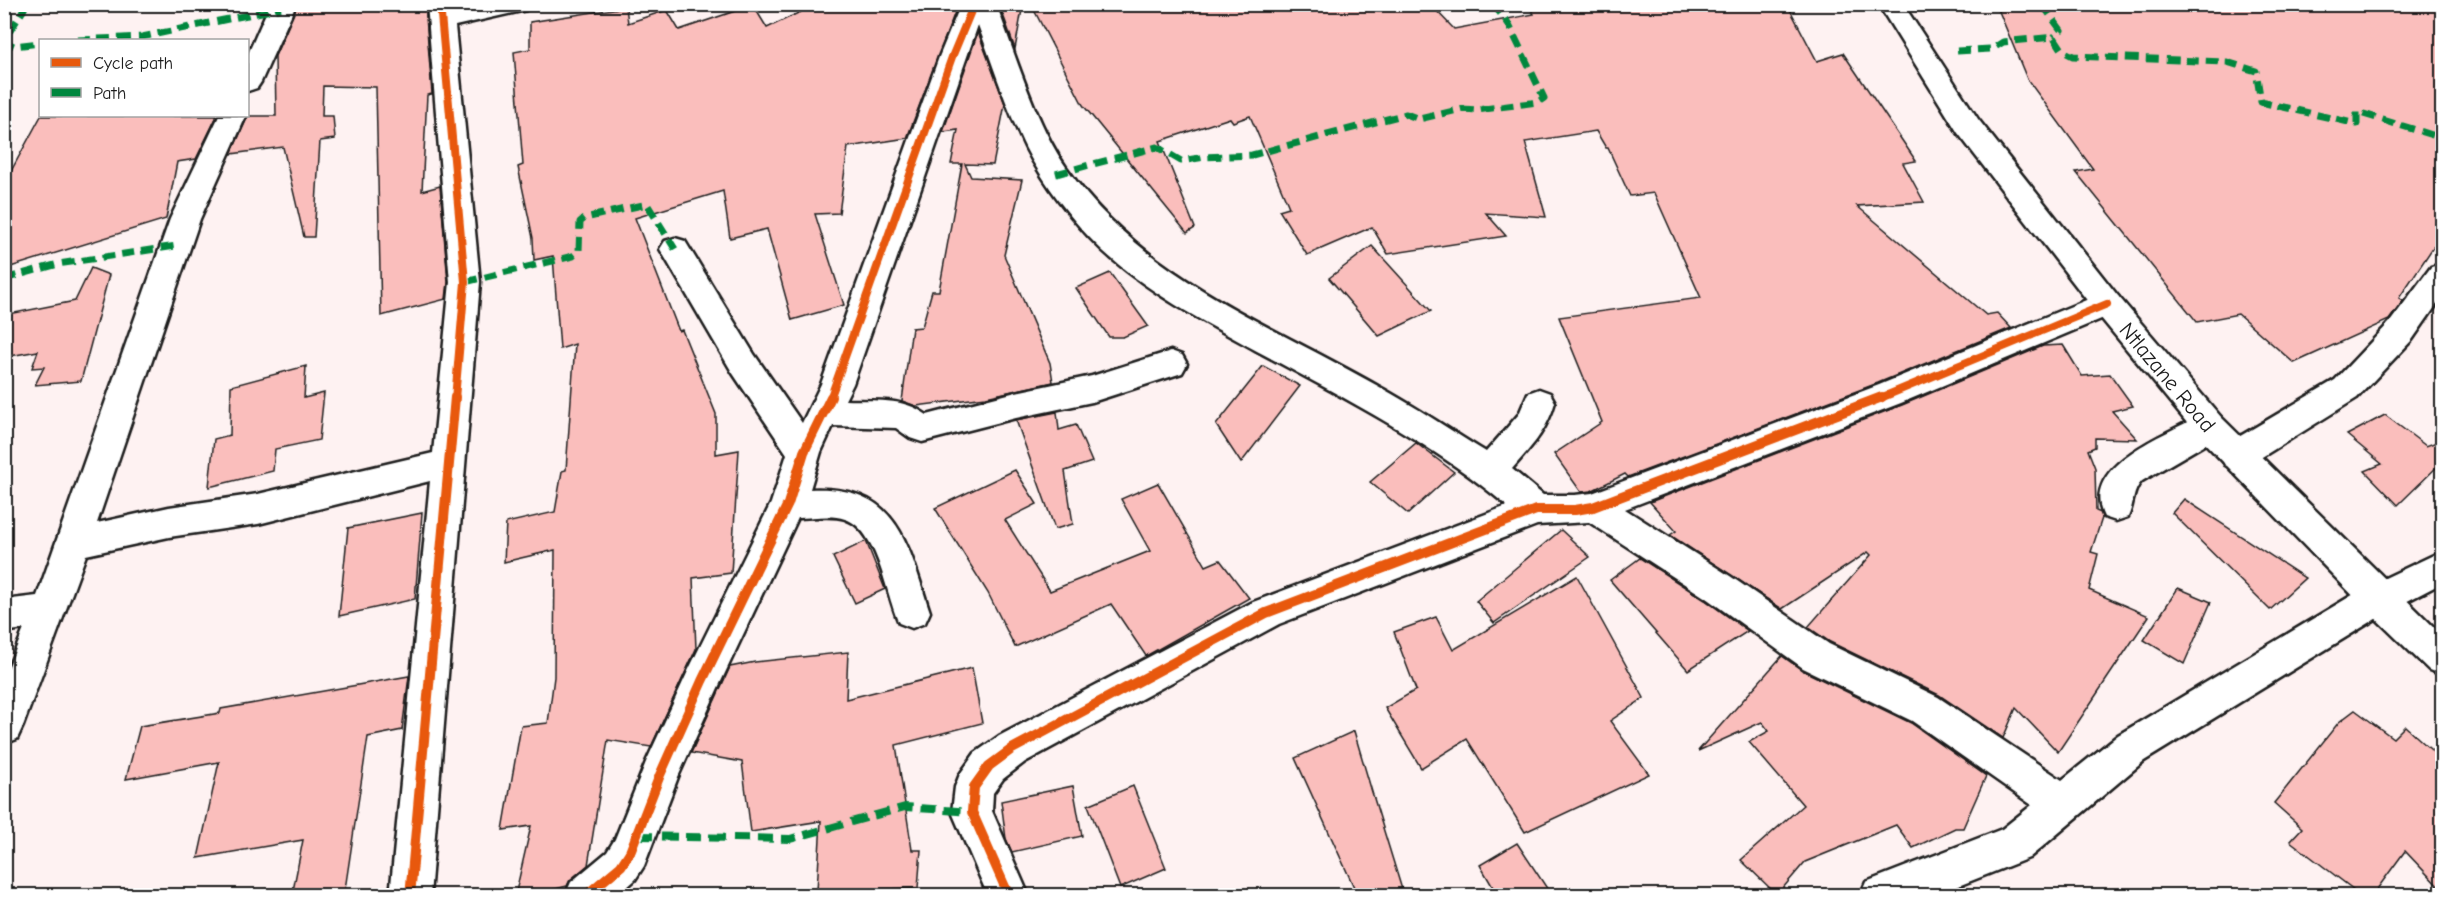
<svg xmlns="http://www.w3.org/2000/svg" width="2447" height="900" font-family="'Comic Neue',sans-serif">
	<rect width="100%" height="100%" fill="#fef2f2"/>
	<filter id="ink" filterUnits="userSpaceOnUse"><feTurbulence type="fractalNoise" baseFrequency=".0167" numOctaves="2"/><feDisplacementMap in="SourceGraphic" scale="12" xChannelSelector="R" yChannelSelector="G"/><feConvolveMatrix kernelMatrix="1 2 1 2 8 2 1 2 1" color-interpolation-filters="sRGB"/></filter>
	<g filter="url(#ink)">
		<!-- building -->
		<g fill="#fabebc" stroke="#1c1c1c" stroke-width="1.5">
			<polygon points="298,4 425,4 432,94 427,95 422,191 440,186 448,282 446,299 381,316 376,87 323,86 322,116 333,116 335,139 320,141 314,237 304,237 283,147 231,154 248,116 276,116 275,56"/>
			<polygon points="817,4 958,4 907,138 848,147 839,213 815,214 844,305 792,320 767,229 730,238 723,191 635,218 679,331 682,330 716,414 716,454 739,450 731,573 693,578 696,649 651,747 608,740 588,865 570,880 567,886 529,896 515,896 531,826 503,830 521,726 548,723 554,677 555,550 504,562 506,523 555,512 562,471 566,470 575,344 560,349 553,256 534,260 533,238 518,167 523,165 514,52 530,49 530,22 626,7 628,23 667,10 679,30 753,5 767,28"/>
			<polygon points="999,4 1023,4 1015,49 1006,23"/>
			<polygon points="1031,4 1430,4 1454,29 1534,14 1528,4 1787,4 1817,61 1843,53 1916,161 1903,163 1924,202 1857,206 1986,315 1997,313 2011,328 1878,383 1628,477 1625,474 1591,491 1581,492 1554,454 1602,422 1559,317 1701,298 1654,193 1630,196 1608,148 1606,148 1596,131 1525,142 1546,217 1486,213 1506,236 1388,254 1372,227 1307,255 1279,210 1289,207 1250,116 1233,122 1230,118 1160,141 1195,228 1187,233 1083,105"/>
			<polygon points="1996,4 2442,4 2442,234 2399,298 2403,301 2389,320 2294,363 2238,314 2197,322 2076,172 2093,169 2027,79"/>
			<polygon points="978,32 1005,104 993,165 965,164 971,177 1022,180 1004,255 1050,363 1053,382 986,397 916,406 902,401 912,328 922,327 932,291 939,291 962,164 951,164 958,130 943,132"/>
			<polygon points="41,116 217,116 196,159 177,162 166,219 4,269 4,184"/>
			<polygon points="1372,246 1431,311 1379,336 1329,278"/>
			<polygon points="91,268 109,275 81,381 35,385 44,367 32,368 38,351 4,357 4,315 75,301"/>
			<polygon points="1110,273 1148,326 1123,337 1109,337 1076,288"/>
			<polygon points="2063,345 2082,376 2110,374 2133,406 2112,411 2137,439 2095,438 2095,447 2088,450 2095,468 2096,511 2101,513 2102,518 2091,552 2098,554 2089,590 2149,616 2058,752 2016,708 2003,738 1939,695 1830,642 1808,627 1871,555 1868,552 1782,609 1670,535 1676,531 1650,502 1902,405 2043,346"/>
			<polygon points="306,366 304,398 324,393 319,440 275,449 273,471 209,487 214,439 230,435 231,386"/>
			<polygon points="1263,366 1300,386 1241,463 1216,425"/>
			<polygon points="1057,412 1059,430 1076,425 1092,462 1065,471 1073,524 1055,529 1016,420"/>
			<polygon points="2385,415 2426,446 2442,440 2442,462 2398,505 2365,471 2382,464 2347,435"/>
			<polygon points="1416,443 1454,472 1408,514 1370,482"/>
			<polygon points="1015,470 1037,504 1005,520 1050,591 1150,551 1121,499 1158,483 1187,533 1186,535 1187,533 1206,566 1220,560 1249,598 1146,656 1111,604 1015,647 988,593 935,508"/>
			<polygon points="2184,499 2305,578 2270,610 2172,513"/>
			<polygon points="422,513 415,599 339,616 348,528"/>
			<polygon points="1561,530 1590,557 1494,623 1476,601"/>
			<polygon points="866,541 885,589 855,603 833,557"/>
			<polygon points="1640,558 1705,600 1748,631 1688,670 1610,580"/>
			<polygon points="1577,576 1644,698 1610,721 1649,774 1525,832 1467,739 1421,768 1385,708 1416,690 1394,632 1436,617 1453,650"/>
			<polygon points="2178,588 2211,602 2184,664 2144,640"/>
			<polygon points="848,652 846,699 972,668 982,723 896,745 912,850 921,850 918,888 817,891 821,821 751,832 742,762 691,753 730,667 755,662"/>
			<polygon points="1782,656 1802,670 1911,723 1986,776 1963,828 1955,828 1913,848 1896,825 1805,862 1777,895 1741,860 1803,805 1749,742 1769,731 1762,722 1698,751"/>
			<polygon points="409,676 402,730 368,737 344,896 292,896 303,840 198,858 219,762 126,779 140,726 220,713 221,709"/>
			<polygon points="2355,710 2393,738 2405,726 2442,760 2442,890 2405,851 2372,896 2362,896 2290,841 2302,828 2274,803 2339,722"/>
			<polygon points="1354,731 1372,792 1404,896 1358,896 1295,758"/>
			<polygon points="1073,786 1082,836 1012,852 1006,839 1001,801"/>
			<polygon points="1133,786 1166,868 1120,888 1088,805"/>
			<polygon points="1517,843 1552,896 1498,896 1480,865"/>
		</g>
		<g fill="none" stroke-linecap="round" stroke-linejoin="round">
			<defs>
				<g id="street">
					<polygon points="270,4 296,4 261,82 257,88 248,91 248,54"/>
					<polygon points="427,4 453,4 453,10 478,4 529,4 526,10 455,26 480,282 430,896 390,896 430,481 258,524 169,537 86,555 23,726 17,739 4,744 4,678 24,629 4,632 4,600 37,596 170,219 219,116 246,116 200,219 97,523 169,507 258,494 433,453 450,282"/>
					<path d="M961 4H996C1016 56 1035 122 1066 167 1143 278 1264 321 1378 386 1415 406 1450 430 1486 452L1519 414 1528 393 1539 389 1550 393 1555 402C1547 431 1531 447 1512 469L1543 495H1575L1592 493 1879 385 2096 296 2107 292 2118 296 2122 304 2118 312 1901 403 1625 509 1730 576 1829 644 1938 697 2062 780 2118 735 2366 587 2442 551V583L2392 609 2144 761 2029 858 1933 896H1860L1866 882 2002 829 2032 805 1912 721 1803 668 1706 598 1589 522 1537 525 1279 624 1025 762 1003 779 993 793 992 811 1029 896H988L952 812 955 787 960 774 975 753 999 736 1253 602 1507 506C1435 444 1341 396 1257 351 1199 319 1135 286 1089 237 1064 210 1034 169 1020 136 1004 100 992 62 978 25L853 384 845 400C874 401 903 397 927 415L1016 392 1092 376 1171 351 1182 355 1187 364 1182 373 1092 402 1016 418 922 442 910 438 896 428 833 426 821 452 810 489C898 485 907 542 930 612L925 623 912 628 899 623C886 595 878 529 845 519 831 514 813 518 798 518L717 690 678 777 644 866 635 880 617 896H565L571 882 607 852 615 839 646 762 689 669 771 503 787 454 732 372 660 249 665 241 675 238 685 241 754 354 802 423 821 384 939 57Z"/>
					<polygon points="2442,264 2442,297 2412,340 2357,398 2249,465 2237,469 2225,465 2220,455 2225,445 2335,380 2390,322 2431,267"/>
					<path d="M2209 413 2221 417 2225 426 2221 435 2142 481C2132 491 2134 505 2128 517L2116 521 2104 517C2079 466 2163 436 2197 417Z"/>
				</g>
				<polygon id="secondary" points="1878,4 1903,4 1978,119 2118,296 2221,417 2442,635 2442,675 2429,670 2366,609 2197,435 2096,312 1958,133"/>
			</defs>
			<!-- street casing -->
			<use href="#street" stroke="#1c1c1c" stroke-width="5"/>
			<!-- secondary casing -->
			<use href="#secondary" stroke="#1c1c1c" stroke-width="5"/>
			<!-- street -->
			<use href="#street" fill="#fff" fill-rule="evenodd"/>
			<!-- secondary -->
			<use href="#secondary" fill="#fff" fill-rule="evenodd"/>
			<!-- quiet-far1 -->
			<g stroke="#00873e" stroke-width="7" stroke-dasharray="13 7" stroke-linecap="butt">
				<polyline points="20,4 24,9 6,37 7,43 14,46 40,43"/>
				<polyline points="2042,4 2061,30 2054,37"/>
				<polyline points="78,40 142,37 281,8"/>
				<polyline points="1957,51 1992,49 2003,42 2054,37 2063,51 2073,56 2227,62 2256,71 2261,102 2357,124 2357,112 2442,138"/>
				<polyline points="1056,174 1157,147 1181,161 1205,157 1252,155 1406,114 1419,119 1462,109 1477,110 1538,102 1544,98 1508,23 1493,4"/>
				<polyline points="4,279 58,264 176,246"/>
				<polyline points="465,282 573,256 579,251 580,222 585,218 647,204 675,249"/>
			</g>
			<!-- quiet -->
			<polyline stroke="#00873e" stroke-width="8" stroke-dasharray="16 8" stroke-linecap="butt" points="637,836 790,839 905,807 972,812"/>
			<defs>
				<g id="cycleway-far1">
					<polyline points="440,4 465,282 455,399"/>
					<polyline points="830,399 952,57 974,4"/>
					<polyline points="1878,399 2107,304"/>
				</g>
				<g id="cycleway">
					<polyline points="410,896 455,397"/>
					<polyline points="585,896 621,866 630,852 660,775 702,681 788,504 804,452 831,397"/>
					<polyline points="1009,896 972,812 974,787 989,766 1012,749 1266,613 1536,510 1575,510 1593,507 1882,397"/>
				</g>
			</defs>
			<!-- cycleway-far1 casing -->
			<use href="#cycleway-far1" stroke="#fff" stroke-width="10"/>
			<!-- cycleway casing -->
			<use href="#cycleway" stroke="#fff" stroke-width="14"/>
			<!-- cycleway-far1 -->
			<use href="#cycleway-far1" stroke="#e8590c" stroke-width="8"/>
			<!-- cycleway -->
			<use href="#cycleway" stroke="#e8590c" stroke-width="10"/>
		</g>
	</g>
	<g text-anchor="middle" stroke-width="4.5" stroke-linejoin="round" paint-order="stroke">
		<!-- street labels -->
		<g font-size="22" fill="#1c1c1c" stroke="#fff">
			<text transform="translate(2168 377) rotate(50)" y="8">Ntlazane Road</text>
		</g>
	</g>
	<!-- margin -->
	<rect width="2447" height="900" fill="none" stroke="#fff" stroke-width="24"/>
	<rect x="12" y="12" width="2423" height="876" fill="none" stroke="#1c1c1c" stroke-width="2" filter="url(#ink)"/>
	<!-- legend -->
	<rect x="39" y="39" width="210" height="78" fill="#ffffff" stroke="#a4a4a4" stroke-width="1.5"/>
	<rect x="51" y="58" width="30" height="9" fill="#e8590c" stroke="#a4a4a4" stroke-width="1.5"/>
	<text x="93" y="69" font-size="18" fill="#1c1c1c">Cycle path</text>
	<rect x="51" y="88" width="30" height="9" fill="#00873e" stroke="#a4a4a4" stroke-width="1.5"/>
	<text x="93" y="99" font-size="18" fill="#1c1c1c">Path</text>
</svg>
